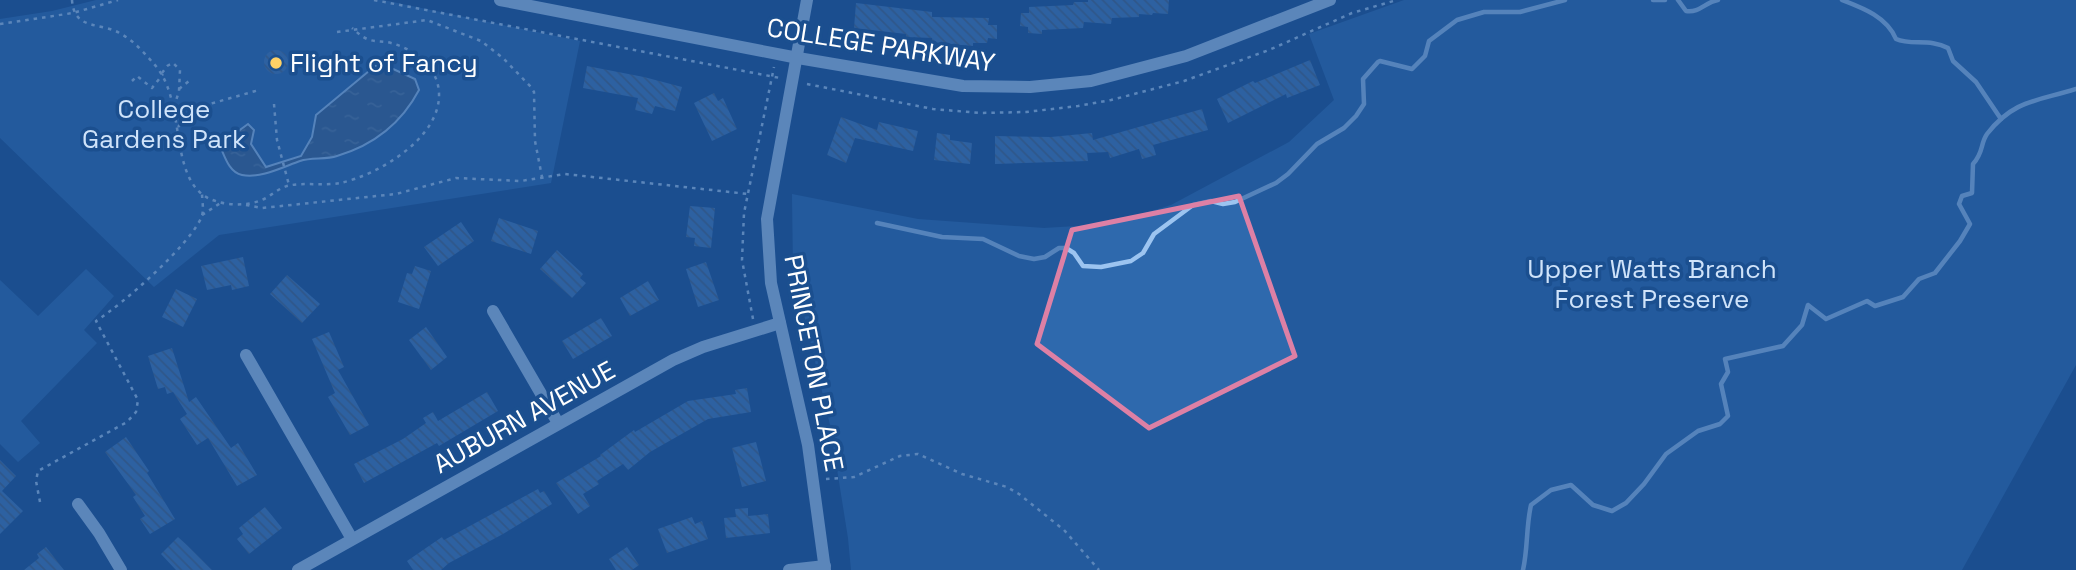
<svg xmlns="http://www.w3.org/2000/svg" width="2076" height="570" font-family="'Space Grotesk',sans-serif">
	<defs>
		<pattern id="water-ripples" width="26" height="14" patternUnits="userSpaceOnUse" patternTransform="scale(1.75)"><rect width="26" height="14" fill="#3c6290"/><path d="M2 4q2-2 4 0t4 0M15 11q2-2 4 0t4 0" fill="none" stroke="#597aa1"/></pattern>
		<pattern id="building-back-hatch" width="6" height="6" patternUnits="userSpaceOnUse" patternTransform="scale(1.75)"><rect width="6" height="6" fill="#4478b7"/><path d="M-1 5l2 2M0 0l6 6M5-1l2 2" fill="none" stroke="#486282"/></pattern>
	</defs>
	<rect width="100%" height="100%" fill="#1b4f8f"/>
	<!-- park -->
	<g fill="#2e69ad">
		<polygon points="96,0 383,0 580,41 551,183 219,235 154,287 0,138 0,19 52,11"/>
		<polygon points="1404,0 2076,0 2076,365 1962,570 851,570 848,538 830,425 793,268 792,194 918,219 1044,228 1110,224 1171,205 1289,142 1334,100 1309,34"/>
		<polygon points="86,269 114,296 84,330 97,343 21,421 40,443 18,462 0,444 0,280 38,316"/>
	</g>
	<!-- water -->
	<path fill="url(#water-ripples)" stroke="#9cc4f0" stroke-width="2" d="M375 66 391 68 415 79 419 90C401 124 374 145 337 156 325 160 312 157 300 161 283 167 260 179 242 175 229 172 225 157 220 146L223 136 237 132 248 124 254 130 251 144 266 167 301 156 312 137 316 115Z"/>
	<g fill="none" stroke-linecap="round" stroke-linejoin="round">
		<!-- stream -->
		<g stroke="#9cc4f0" stroke-width="4.5">
			<polyline points="1653,0 1665,0"/>
			<path d="M1678 0 1686 11C1700 13 1705 2 1718 0"/>
			<path d="M1842 0C1863 8 1887 17 1896 39 1911 46 1930 38 1948 48L1953 61 1976 82 2001 119"/>
			<polyline points="877,223 942,237 983,239 1019,256 1034,259 1045,257 1059,248 1066,248 1074,253 1083,266 1101,267 1131,261 1143,253 1154,234 1193,205 1211,201 1223,204 1235,202 1276,183 1288,174 1317,144 1344,128 1356,116 1364,104 1363,79 1378,62 1380,61 1412,69 1425,56 1429,41 1457,20 1484,12 1520,12 1565,0"/>
			<path d="M1523 570C1528 548 1526 527 1531 505L1551 490 1571 485 1593 505 1612 511 1626 503 1644 484 1666 454 1698 431 1720 424 1728 416 1721 384 1728 372 1725 359 1783 346 1802 325 1808 305 1826 319 1867 301 1875 306 1903 297 1919 279 1935 273 1960 241 1970 224 1959 204 1962 196 1972 193 1973 164C1984 152 1980 144 1987 134 2014 99 2039 101 2076 89"/>
		</g>
	</g>
	<!-- building -->
	<g fill="url(#building-back-hatch)">
		<polygon points="1088,0 1169,0 1168,14 1153,13 1152,15 1139,14 1139,17 1112,18 1111,24 1084,22 1083,28 1042,30 1042,34 1028,33 1028,27 1020,26 1021,13 1029,13 1029,7 1073,5 1074,2 1088,2"/>
		<polygon points="856,3 932,12 932,17 989,18 988,25 997,25 997,39 988,38 987,43 973,43 973,46 961,45 932,42 932,38 906,37 906,34 854,28"/>
		<circle cx="276" cy="62" r="12"/>
		<polygon points="1310,60 1320,85 1287,98 1286,94 1228,123 1217,99 1253,81 1255,83"/>
		<polygon points="587,66 644,77 682,87 675,111 655,106 652,114 635,110 638,98 583,88"/>
		<polygon points="714,93 718,101 723,98 737,129 712,141 694,103"/>
		<polygon points="1202,109 1208,130 1153,145 1156,155 1142,159 1139,149 1110,158 1108,152 1087,153 1088,161 995,164 995,136 1051,137 1092,133 1093,140"/>
		<polygon points="841,117 877,130 879,122 918,131 913,151 855,138 846,163 827,155"/>
		<polygon points="937,133 950,135 950,140 972,143 970,164 934,160"/>
		<polygon points="690,206 715,208 711,248 694,246 695,238 686,237"/>
		<polygon points="499,218 538,231 531,254 491,241"/>
		<polygon points="461,222 474,241 438,266 424,247"/>
		<polygon points="557,250 583,274 580,278 586,283 572,298 540,269"/>
		<polygon points="243,257 249,286 232,290 231,285 207,290 201,266"/>
		<polygon points="706,262 719,300 698,307 686,269"/>
		<polygon points="415,266 431,271 419,309 398,302 407,273 412,274"/>
		<polygon points="287,275 320,304 302,323 270,294"/>
		<polygon points="648,281 659,300 630,316 620,298"/>
		<polygon points="176,289 197,299 183,327 162,317"/>
		<polygon points="601,318 612,336 573,359 562,341"/>
		<polygon points="426,327 447,357 431,370 409,340"/>
		<polygon points="329,332 344,367 338,370 369,425 350,435 328,397 335,393 312,339"/>
		<polygon points="172,348 189,402 196,397 231,448 238,443 257,475 237,486 208,438 197,445 180,419 187,414 173,392 167,394 165,387 158,389 148,356"/>
		<polygon points="747,388 751,412 708,419 650,452 628,470 623,464 597,481 599,484 583,494 590,506 578,514 556,483 601,456 600,455 634,430 635,432 688,401 736,394 735,390"/>
		<polygon points="487,392 498,411 439,446 437,443 364,483 354,464 403,439 426,423 423,418 433,412 438,421"/>
		<polygon points="126,437 149,471 147,473 175,519 150,534 140,519 145,516 133,497 136,495 105,452"/>
		<polygon points="756,442 766,481 742,487 732,448"/>
		<polygon points="0,460 16,476 2,491 23,511 0,534"/>
		<polygon points="538,489 540,493 544,491 552,504 503,534 449,563 441,570 413,570 407,561 442,537 444,540"/>
		<polygon points="265,507 282,528 249,554 237,539 243,534 239,528"/>
		<polygon points="748,508 748,516 768,514 770,533 726,538 724,518 736,517 735,509"/>
		<polygon points="692,517 695,524 702,521 708,539 667,553 658,529"/>
		<polygon points="178,537 187,545 212,570 176,570 161,554"/>
		<polygon points="46,547 64,570 24,570 39,558 37,554"/>
		<polygon points="627,547 639,565 632,570 616,570 609,559"/>
	</g>
	<g fill="none" stroke-linecap="round" stroke-linejoin="round">
		<!-- path -->
		<g stroke="#a9c9ee" stroke-width="2.5" stroke-dasharray="3.5 5" stroke-linecap="butt">
			<path d="M72 0C74 32 102 21 123 35 135 42 145 54 154 64 186 99 169 169 203 195 217 205 243 207 259 201 269 198 277 189 287 186 302 182 323 186 340 183 378 175 441 138 439 93 438 67 414 49 391 43 384 41 377 42 370 40 363 38 358 33 352 28"/>
			<polyline points="374,0 780,78"/>
			<polyline points="0,24 73,13 118,0"/>
			<polyline points="337,32 427,20 481,41 503,58 531,87 534,92 535,141 542,177"/>
			<polyline points="162,73 167,66 173,63 180,70 179,91 174,107"/>
			<polyline points="132,81 137,76 152,88 163,74"/>
			<polyline points="807,84 933,109 980,113 1026,112 1078,106 1111,100 1184,81 1269,50 1352,13 1397,0"/>
			<polyline points="179,89 189,81"/>
			<polyline points="274,104 277,140 289,185"/>
			<polyline points="178,127 191,112 199,107 259,90"/>
			<polyline points="246,205 262,208 396,194 456,178 521,181 565,174 748,194"/>
			<polyline points="202,215 222,202"/>
			<polyline points="753,319 742,260 744,213 774,67"/>
			<polyline points="826,479 854,477 900,456 918,454 962,474 1007,487 1019,494 1064,530 1099,570"/>
			<path d="M40 502 36 481 38 471 127 422 136 412 138 400 96 321C123 304 191 244 202 216 204 209 202 200 202 193"/>
		</g>
		<!-- minor -->
		<g stroke="#a9c9ee" stroke-width="12">
			<polyline points="500,0 798,58 963,86 1030,87 1091,81 1186,56 1330,0"/>
			<polyline points="807,0 767,219 771,283 808,445 825,570"/>
			<polyline points="493,311 558,423"/>
			<polyline points="246,355 352,539"/>
			<polyline points="78,504 99,533 121,570"/>
			<polyline points="298,570 673,360 703,347 780,323"/>
			<polyline points="789,570 825,566"/>
		</g>
	</g>
	<!-- marked area -->
	<path d="M0 0H2076V570H0ZM1239 196 1295 356 1149 428 1037 344 1072 230Z" fill="#1b4f8f" fill-opacity=".55" fill-rule="evenodd"/>
	<path fill="none" stroke="#dd80a5" stroke-width="5" stroke-linejoin="round" d="M1239 196 1295 356 1149 428 1037 344 1072 230Z"/>
	<!-- markers -->
	<circle fill="#ffd166" stroke="#1b4f8f" stroke-width="2.5" cx="276" cy="63" r="7"/>
	<g text-anchor="middle" stroke-width="7" stroke-linejoin="round" paint-order="stroke">
		<!-- street labels -->
		<g font-size="26" fill="#fff" stroke="#1b4f8f">
			<text transform="translate(881 45) rotate(9)" y="9">COLLEGE PARKWAY</text>
			<text transform="translate(814 363) rotate(79)" y="9">PRINCETON PLACE</text>
			<text transform="translate(524 417) rotate(-29)" y="9">AUBURN AVENUE</text>
		</g>
		<!-- poi labels -->
		<g font-size="26" fill="#fff" stroke="#1b4f8f" text-anchor="start">
			<text x="290" y="72">Flight of Fancy</text>
		</g>
		<!-- park labels -->
		<g font-size="26" fill="#cfe3fa" stroke="#1b4f8f">
			<text x="164" y="118">College<tspan x="164" dy="30">Gardens Park</tspan></text>
			<text x="1652" y="278">Upper Watts Branch<tspan x="1652" dy="30">Forest Preserve</tspan></text>
		</g>
	</g>
</svg>
